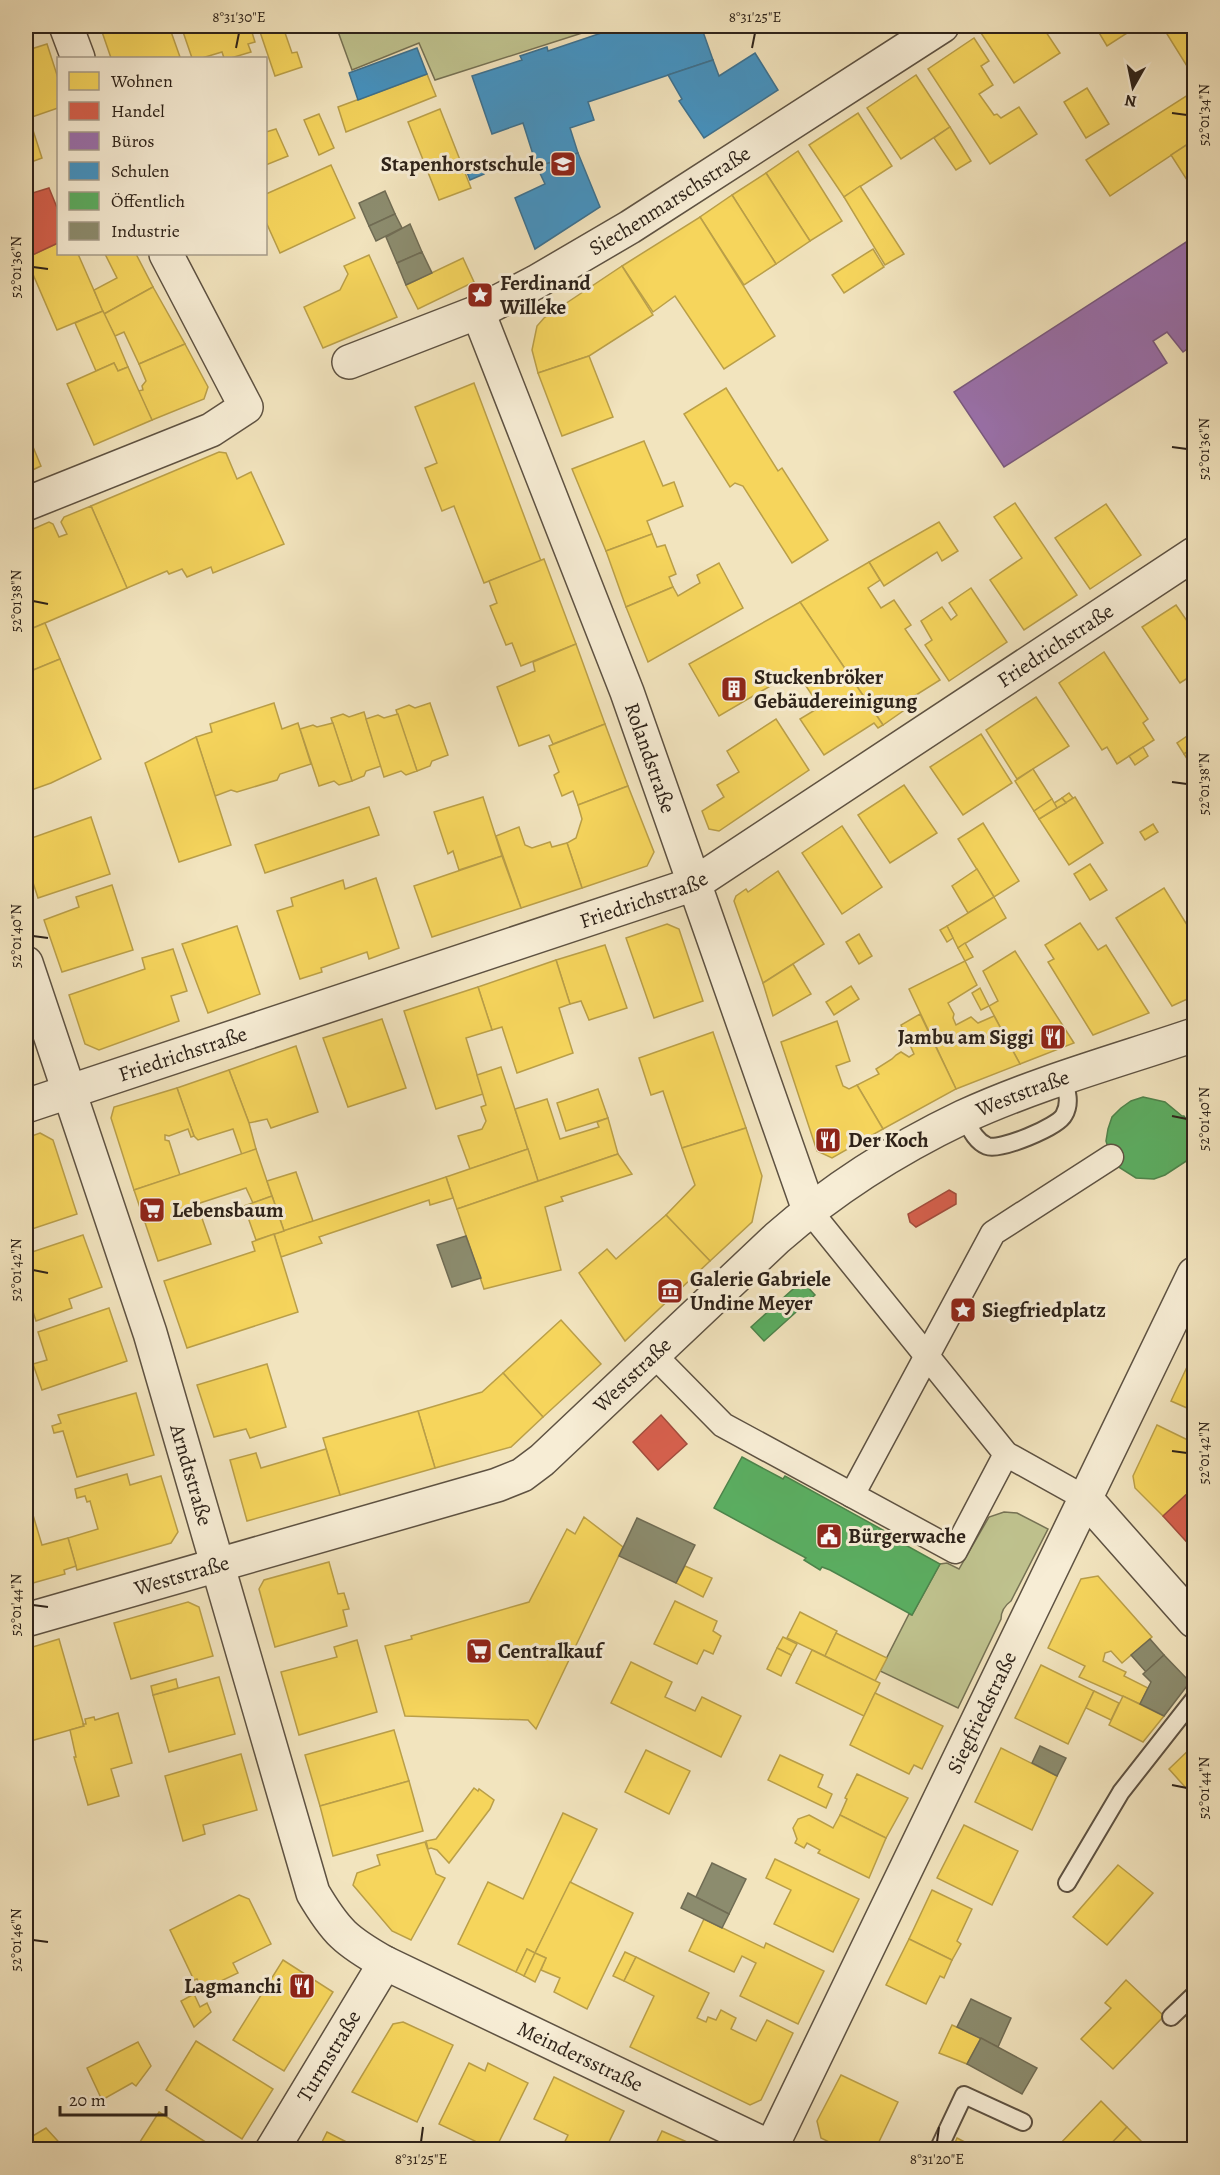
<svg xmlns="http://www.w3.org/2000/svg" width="1220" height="2175" font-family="Alegreya,serif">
	<rect width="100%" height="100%" fill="#f2e4be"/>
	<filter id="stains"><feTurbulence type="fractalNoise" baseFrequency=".00333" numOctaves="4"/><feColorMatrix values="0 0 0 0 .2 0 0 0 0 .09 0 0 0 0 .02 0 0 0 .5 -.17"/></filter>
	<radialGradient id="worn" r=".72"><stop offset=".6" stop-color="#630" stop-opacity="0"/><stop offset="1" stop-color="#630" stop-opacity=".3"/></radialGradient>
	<!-- green -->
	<g fill="#bfc28e" stroke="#767254" stroke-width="1.5">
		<polygon points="336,26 604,26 435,80 419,43 352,70"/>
		<path d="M1004 1512 1017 1513 1048 1529 1011 1601C1004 1606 1001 1611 1001 1619L958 1708 880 1671 909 1614 912 1615 940 1564 947 1563 959 1569 989 1517Z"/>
	</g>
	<!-- homes -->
	<g fill="#f6d55c" stroke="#ba9f48" stroke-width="1.5">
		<polygon points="100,26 169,26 180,57 111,58"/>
		<polygon points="181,26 250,26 255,42 248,44 251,52 231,58 224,58 222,52 202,58 192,58"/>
		<polygon points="258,26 288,26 283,27 292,53 297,52 302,67 275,76"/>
		<polygon points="993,26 1042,26 1060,53 1014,83 981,33"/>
		<polygon points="1095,26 1134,26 1135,28 1107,46"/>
		<polygon points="1162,26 1194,26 1194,68 1190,71"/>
		<polygon points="974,38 989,61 981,66 993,85 979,94 994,115 997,114 1001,118 1019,107 1037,134 990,164 928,69"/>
		<polygon points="27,39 31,49 47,44 58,78 58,108 29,118 42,158 26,164 26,40"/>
		<polygon points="1194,68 1194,81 1189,72"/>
		<polygon points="427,74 436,96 346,132 338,107"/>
		<polygon points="916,75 950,127 901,159 867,108"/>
		<polygon points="1087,88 1109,124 1086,138 1064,102"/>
		<polygon points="1194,91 1194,140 1110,196 1086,160"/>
		<polygon points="440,109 471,188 439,200 408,122"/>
		<polygon points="858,113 892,166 844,197 809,145"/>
		<polygon points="319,114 334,148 319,155 304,120"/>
		<polygon points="950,127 971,161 956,170 934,138"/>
		<polygon points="276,129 288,156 266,165 266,132"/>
		<polygon points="1194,140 1194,191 1171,155"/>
		<polygon points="798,151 842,221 810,241 766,173"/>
		<polygon points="331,165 355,218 280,253 266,222 266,194"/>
		<polygon points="766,173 810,241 776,264 732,195"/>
		<polygon points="860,186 904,254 885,265 844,197"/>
		<polygon points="732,195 776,264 744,285 700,217"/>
		<polygon points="700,217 775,336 724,369 675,296 653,312 622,266"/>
		<polygon points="58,243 58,254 78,254 103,311 57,330 26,258"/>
		<polygon points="873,249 884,267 844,293 832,275"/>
		<polygon points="105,254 136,254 153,287 104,314 94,290 117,278"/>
		<polygon points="369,255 397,317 323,348 304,307 340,290 348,274 344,266"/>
		<polygon points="463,258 474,282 418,309 406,285"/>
		<polygon points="622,266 653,315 589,356 538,373 532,350 537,326 544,318"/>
		<polygon points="153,287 185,344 139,364 124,332 115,336 104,314"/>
		<polygon points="103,311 115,336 128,367 118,371 114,363 96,371 75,323"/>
		<polygon points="185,344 208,387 204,399 152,420 138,391 143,390 142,386 146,381 139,364"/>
		<polygon points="589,356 613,417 562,436 538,373"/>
		<polygon points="114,363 118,371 128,367 152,420 94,445 67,384"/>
		<polygon points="474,383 541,561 484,583 454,506 442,511 425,468 437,463 415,407"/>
		<polygon points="726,388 778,471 782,468 828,540 792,563 743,486 735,483 730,487 684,414"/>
		<polygon points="26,430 41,466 26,473"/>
		<polygon points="644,441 663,486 674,482 683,506 647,521 652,534 606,551 572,469"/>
		<polygon points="219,452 226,453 237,479 251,472 284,544 213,573 211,567 187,577 182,569 169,574 167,571 127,588 91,506"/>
		<polygon points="1015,503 1077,595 1024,630 990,580 1022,558 994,517"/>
		<polygon points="1106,504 1141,555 1090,589 1055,538"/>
		<polygon points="91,506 127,588 26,631 26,532 49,522 53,524 59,537 67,534 61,522 64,517"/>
		<polygon points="939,522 958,551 942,561 937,552 884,586 869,562"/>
		<polygon points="652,534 657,547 665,545 676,574 669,577 673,587 626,607 606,551"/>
		<polygon points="544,559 576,644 521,666 512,643 506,645 490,606 497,603 489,581"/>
		<polygon points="869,562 880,580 868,588 881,608 894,600 911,625 905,629 940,680 900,705 903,711 883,725 800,602"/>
		<polygon points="719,563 743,608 648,662 626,607 673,587 678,596 700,583 697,575"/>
		<polygon points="971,588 1007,642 949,681 925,645 932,640 921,621 942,607 951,620 957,615 949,603"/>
		<polygon points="800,602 883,725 878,728 874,723 824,755 800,719 820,707 796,671 719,716 689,664"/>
		<polygon points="1176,605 1194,631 1194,674 1180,683 1142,627"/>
		<polygon points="45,623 60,659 26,673 26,631"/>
		<polygon points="576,644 605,724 553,744 549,735 519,746 497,687 535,671 533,662"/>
		<polygon points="1104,652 1148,719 1143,723 1154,740 1117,764 1107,747 1102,750 1059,683"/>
		<polygon points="60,659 101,759 51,783 26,792 26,673"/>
		<polygon points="1036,697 1069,746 1017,779 986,730"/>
		<polygon points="274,703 282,729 298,723 311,764 280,774 277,780 237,792 231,790 215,796 196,737 212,732 210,724"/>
		<polygon points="430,703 448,755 432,761 430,766 417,771 396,710 409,705 415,708"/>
		<polygon points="364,712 381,766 366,771 364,776 352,781 331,718 343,714 349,717"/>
		<polygon points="398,714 417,771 406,775 401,771 384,777 366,719 378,715 384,718"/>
		<polygon points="776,719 809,770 719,831 709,829 702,811 724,797 717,785 739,772 727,751"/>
		<polygon points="333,723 352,781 339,785 334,781 319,786 300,729 313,725 317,727"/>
		<polygon points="605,724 628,786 578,805 573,791 562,796 554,775 559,772 549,746"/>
		<polygon points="1193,732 1194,747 1184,754 1177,743"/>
		<polygon points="981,734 1012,783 963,815 930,767"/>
		<polygon points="196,737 231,845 179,862 145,763"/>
		<polygon points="1143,747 1148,756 1135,765 1129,756"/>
		<polygon points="1194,747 1194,770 1184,754"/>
		<polygon points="1033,769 1052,799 1034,811 1015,781"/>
		<polygon points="904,785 937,833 890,863 858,815"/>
		<polygon points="628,786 654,852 647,866 582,888 567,843 576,838 582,819 578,805"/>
		<polygon points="1069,793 1073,798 1066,803 1062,798"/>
		<polygon points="483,797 502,856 459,870 453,851 448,854 434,812"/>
		<polygon points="1075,797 1103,843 1069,865 1039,819"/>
		<polygon points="1062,798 1066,803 1057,808 1054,803"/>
		<polygon points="1052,799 1057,808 1039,819 1034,811"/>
		<polygon points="369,807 379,835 265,873 255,845"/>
		<polygon points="91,817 110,874 38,898 26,861 26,840"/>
		<polygon points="983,823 1019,881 994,897 958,839"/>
		<polygon points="1153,824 1158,832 1145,840 1140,832"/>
		<polygon points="842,826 882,887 842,914 802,853"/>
		<polygon points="519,827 525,845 532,848 550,842 552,847 567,843 582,888 521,908 496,836"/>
		<polygon points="502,856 521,908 432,937 414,886"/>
		<polygon points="1090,864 1107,890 1090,900 1074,874"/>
		<polygon points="977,869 994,897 968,913 952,886"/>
		<polygon points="778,871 824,944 763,983 734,901 736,896 746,889 748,892"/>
		<polygon points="376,878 399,948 369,959 367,952 321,968 322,972 300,979 277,911 293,906 291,898 343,880 345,889"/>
		<polygon points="112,885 133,950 62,972 44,920 79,907 76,897"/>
		<polygon points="1164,888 1194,936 1194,996 1172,1006 1116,918"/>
		<polygon points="994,897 1006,918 958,948 947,926"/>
		<polygon points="1080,923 1098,950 1106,945 1149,1013 1093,1035 1048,962 1054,959 1045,945"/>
		<polygon points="667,924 679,929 703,1001 654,1018 626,938"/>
		<polygon points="237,926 260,994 208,1013 182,944"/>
		<polygon points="947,926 953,938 947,942 940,930"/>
		<polygon points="859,934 872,956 859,964 846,942"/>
		<polygon points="965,943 973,957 965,961 958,948"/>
		<polygon points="605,945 627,1008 589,1020 581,1001 570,1004 556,960"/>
		<polygon points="173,949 187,991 171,996 179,1021 99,1050 85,1044 69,995 145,969 142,958"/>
		<polygon points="1015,951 1074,1043 1020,1064 989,1006 998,1001 983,971"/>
		<polygon points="556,960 570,1004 559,1008 573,1053 517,1073 502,1027 492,1030 478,987"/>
		<polygon points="965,961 977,985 948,1003 954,1014 953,1018 956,1025 971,1017 978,1023 994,1016 1020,1064 956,1089 909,989"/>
		<polygon points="793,964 811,994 773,1016 763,983"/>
		<polygon points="851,986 859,999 834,1015 826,1002"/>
		<polygon points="478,987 492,1030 466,1038 483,1094 436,1109 404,1011"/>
		<polygon points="980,988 989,1006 981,1010 972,993"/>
		<polygon points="920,1014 956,1089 883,1129 857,1085 879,1074 876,1069 892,1059 896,1055 901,1052 909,1057 914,1054 901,1025"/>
		<polygon points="382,1019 406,1088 348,1107 323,1038"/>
		<polygon points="837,1021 850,1061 836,1066 843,1086 849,1089 857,1085 883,1129 832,1158 817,1151 781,1042"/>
		<polygon points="713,1032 746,1128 682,1148 663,1091 651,1095 639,1058"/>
		<polygon points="296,1046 318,1112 271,1128 267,1119 249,1123 229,1070"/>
		<polygon points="501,1067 528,1149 470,1169 458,1136 482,1129 486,1121 481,1107 486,1105 477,1075"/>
		<polygon points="229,1070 249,1123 256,1149 242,1155 233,1129 198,1140 194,1136 177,1088"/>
		<polygon points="177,1088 194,1136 191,1137 188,1129 169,1136 165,1135 165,1140 169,1141 180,1175 134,1190 111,1118 114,1107"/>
		<polygon points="598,1089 608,1118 566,1131 557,1103"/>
		<polygon points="547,1099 560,1139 599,1127 597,1122 608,1118 618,1154 538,1181 515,1109"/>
		<polygon points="746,1128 762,1176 752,1222 710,1261 666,1215 695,1185 682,1148"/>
		<polygon points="40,1133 53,1140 77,1214 26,1231 26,1138"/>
		<polygon points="256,1149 272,1196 253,1203 246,1188 197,1204 211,1244 158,1261 134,1190"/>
		<polygon points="528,1149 538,1181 457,1209 446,1177"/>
		<polygon points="618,1154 632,1174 561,1197 563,1201 545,1207 561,1270 484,1289 457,1209"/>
		<polygon points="296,1172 313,1221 284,1231 267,1181"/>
		<polygon points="446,1177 453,1198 430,1205 429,1200 319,1237 322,1243 281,1257 274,1234"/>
		<polygon points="272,1196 284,1231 256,1240 244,1206"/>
		<polygon points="666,1215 710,1261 625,1341 579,1273 607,1249 616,1259"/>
		<polygon points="274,1234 298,1312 187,1348 164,1281 255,1251 252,1242"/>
		<polygon points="83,1235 102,1287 69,1299 72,1308 36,1321 26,1290 26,1254"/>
		<polygon points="109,1308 127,1361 42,1390 33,1364 47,1360 38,1332"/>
		<polygon points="561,1320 601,1364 543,1417 503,1373"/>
		<polygon points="1194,1352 1194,1411 1171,1401"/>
		<polygon points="267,1364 286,1427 250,1438 246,1429 214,1437 197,1385"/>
		<polygon points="503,1373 543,1417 511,1447 435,1468 418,1411 482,1392"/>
		<polygon points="136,1393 154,1455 77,1477 63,1431 54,1433 52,1426 61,1423 58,1415"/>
		<polygon points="418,1411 435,1468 340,1495 323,1438"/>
		<polygon points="1157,1425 1194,1443 1194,1487 1191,1495 1188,1493 1163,1516 1135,1488 1133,1476"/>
		<polygon points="326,1449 340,1495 247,1521 230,1460 256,1453 261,1468"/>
		<polygon points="127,1474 130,1485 161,1476 178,1532 171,1543 77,1570 68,1538 98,1529 90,1501 87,1502 85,1496 77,1498 75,1489"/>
		<polygon points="30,1505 42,1545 68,1538 76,1566 64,1570 65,1574 26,1585 26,1507"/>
		<polygon points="584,1517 623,1547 536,1729 528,1720 405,1716 385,1646 412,1639 411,1636 529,1602 567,1529 575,1534"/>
		<polygon points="329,1562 338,1594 344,1593 349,1609 343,1610 347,1626 275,1647 259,1589 264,1580"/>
		<polygon points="685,1566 712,1578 703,1597 676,1583"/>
		<polygon points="1098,1576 1152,1637 1122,1663 1111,1651 1105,1653 1103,1661 1126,1672 1124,1676 1148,1688 1140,1704 1079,1677 1085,1666 1048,1648 1081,1579"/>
		<polygon points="675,1601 717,1621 713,1631 721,1636 713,1654 704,1650 697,1664 654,1644"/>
		<polygon points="188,1602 199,1607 213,1656 131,1679 114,1623"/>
		<polygon points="800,1612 837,1631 825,1656 787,1638"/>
		<polygon points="836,1633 887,1658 875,1681 825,1656"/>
		<polygon points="783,1637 797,1644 791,1655 777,1648"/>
		<polygon points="59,1639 84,1726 27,1742 26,1649"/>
		<polygon points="357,1640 377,1712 299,1735 281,1672 337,1657 334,1647"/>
		<polygon points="777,1648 791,1655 781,1676 767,1669"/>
		<polygon points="812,1650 880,1683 864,1716 796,1683"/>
		<polygon points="631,1662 672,1682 665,1697 695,1711 702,1697 741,1716 721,1757 611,1703"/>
		<polygon points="1041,1665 1094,1691 1068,1744 1015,1718"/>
		<polygon points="219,1677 235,1734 169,1752 153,1695"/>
		<polygon points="176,1679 178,1688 153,1695 151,1686"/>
		<polygon points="1094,1691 1119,1703 1111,1720 1086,1708"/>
		<polygon points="875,1693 943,1726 922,1769 914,1765 909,1774 850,1745"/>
		<polygon points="1123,1696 1164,1716 1143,1742 1109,1725"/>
		<polygon points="118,1713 132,1763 111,1769 119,1796 88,1805 74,1757 76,1757 70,1730 84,1726 83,1724 86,1724 85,1719 94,1717 95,1720"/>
		<polygon points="394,1730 409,1781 320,1806 305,1755"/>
		<polygon points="1194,1745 1194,1797 1169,1769"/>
		<polygon points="1001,1748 1057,1776 1032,1830 975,1802"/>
		<polygon points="646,1750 690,1771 669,1814 625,1792"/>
		<polygon points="241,1754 257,1810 203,1825 205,1834 183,1841 165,1776"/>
		<polygon points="780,1755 823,1775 818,1787 832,1794 826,1808 768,1780"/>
		<polygon points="857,1774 908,1798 886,1838 840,1815 847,1799 845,1798"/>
		<polygon points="409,1781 423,1831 333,1856 320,1806"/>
		<polygon points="474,1788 478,1791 479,1789 494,1800 490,1809 449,1863 437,1850 431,1848 428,1849 426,1841 436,1839"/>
		<polygon points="563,1813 597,1829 535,1953 527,1949 516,1972 458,1944 488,1882 523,1899"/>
		<polygon points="809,1815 833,1828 840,1815 886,1838 869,1878 818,1853 820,1850 807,1843 804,1848 795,1843 797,1839 793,1828 798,1819"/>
		<polygon points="964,1825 1018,1851 992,1905 937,1878"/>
		<polygon points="425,1842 436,1874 445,1878 411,1940 392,1931 353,1885 357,1873 380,1865 377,1855"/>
		<polygon points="775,1859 859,1899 833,1952 774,1924 791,1890 766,1878"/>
		<polygon points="1118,1865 1153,1893 1107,1945 1073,1917"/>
		<polygon points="570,1882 633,1913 587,2009 554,1992 560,1978 541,1970 546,1958 535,1953"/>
		<polygon points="932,1890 972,1909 957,1941 961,1944 952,1960 909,1939"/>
		<polygon points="239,1895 249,1899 271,1944 233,1963 238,1973 202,1990 197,1979 194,1980 170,1930"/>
		<polygon points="704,1919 764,1948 766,1943 824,1971 798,2024 740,1996 756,1963 742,1956 734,1972 689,1951"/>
		<polygon points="909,1939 952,1960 944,1978 940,1976 926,2004 886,1985"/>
		<polygon points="527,1949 535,1953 524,1976 516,1972"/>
		<polygon points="625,1952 636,1957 624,1981 613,1976"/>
		<polygon points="535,1953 546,1958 535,1982 524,1976"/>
		<polygon points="636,1957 709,1993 697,2018 706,2022 708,2017 716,2020 721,2010 736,2018 731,2029 756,2041 767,2020 793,2033 761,2100 750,2105 630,2047 654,1996 624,1981"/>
		<polygon points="283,1960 333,1992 284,2071 233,2040"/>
		<polygon points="1126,1980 1164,2016 1113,2069 1081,2039 1111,2008 1105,2003"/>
		<polygon points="194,1994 200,2007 207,2003 211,2012 194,2027 181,2001"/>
		<polygon points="403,2022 453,2045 417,2122 352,2092 393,2024"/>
		<polygon points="952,2025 981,2038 967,2064 939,2053"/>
		<polygon points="196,2041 273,2089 242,2139 166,2090"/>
		<polygon points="138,2042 151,2066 136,2086 132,2083 102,2100 87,2068"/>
		<polygon points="469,2063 485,2071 488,2063 528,2083 495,2150 471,2150 475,2141 439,2124"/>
		<polygon points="841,2075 898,2102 875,2150 845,2150 821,2138 817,2121"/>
		<polygon points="554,2077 624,2111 605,2150 561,2150 568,2135 534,2119"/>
		<polygon points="1101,2101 1127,2127 1105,2150 1060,2150 1057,2147"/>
		<polygon points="159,2112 218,2150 146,2150 138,2145"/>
		<polygon points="1127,2127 1144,2144 1138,2150 1105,2150"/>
		<polygon points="46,2128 66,2150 26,2150 26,2140"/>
		<polygon points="662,2131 687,2142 704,2150 653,2150"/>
		<polygon points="327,2132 362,2150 318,2150"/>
		<polygon points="957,2138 980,2150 952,2150"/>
		<polygon points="1194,2139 1194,2150 1184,2150"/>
	</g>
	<!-- shops -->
	<g fill="#d6604d" stroke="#a34d3d" stroke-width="1.5">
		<polygon points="49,188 58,210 58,243 26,258 26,195"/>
		<polygon points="949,1190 956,1194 956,1204 916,1227 910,1222 908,1214"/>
		<polygon points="661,1415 687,1444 658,1470 633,1442"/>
		<polygon points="1194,1487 1194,1550 1163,1516 1188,1493 1191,1495"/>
	</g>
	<!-- offices -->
	<polygon fill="#9970ab" stroke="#79597f" stroke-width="1.5" points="1194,237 1194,344 1183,352 1167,332 1153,341 1167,363 1004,467 954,392"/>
	<!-- schools -->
	<g fill="#4393c3" stroke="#3c7190" stroke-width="1.5">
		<polygon points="622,26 701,26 713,60 588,102 594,120 570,128 578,153 537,167 523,123 492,134 472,76 522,60 520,56 547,47 548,51"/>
		<polygon points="417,48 427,74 358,100 349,73"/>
		<polygon points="755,53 778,90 704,138 679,101 682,99 668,75 713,60 719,76"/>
		<polygon points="578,153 600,207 535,249 515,198 545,184 537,167"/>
		<polygon points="479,160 484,174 470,180 465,167"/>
	</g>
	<!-- public -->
	<g fill="#5aae61" stroke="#4c844b" stroke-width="1.5">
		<polygon points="1143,1097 1165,1102 1182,1116 1184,1116 1194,1132 1194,1156 1165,1175 1154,1179 1136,1178 1117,1166 1109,1151 1106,1141 1108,1129 1112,1117 1121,1108 1131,1101"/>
		<polygon points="802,1281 815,1295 764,1341 751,1327"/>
		<polygon points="742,1457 783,1479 785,1476 901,1540 900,1542 940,1564 912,1615 830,1570 822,1567 820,1570 804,1560 806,1558 714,1508"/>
	</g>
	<!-- industry -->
	<g fill="#8c8c6e" stroke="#706c54" stroke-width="1.5">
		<polygon points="385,191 395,214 369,226 359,203"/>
		<polygon points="395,214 402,228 376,241 369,226"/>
		<polygon points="410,224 422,252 397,263 386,237"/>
		<polygon points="422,252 432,273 406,285 397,263"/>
		<polygon points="466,1236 481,1278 452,1287 437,1245"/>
		<polygon points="637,1518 695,1545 676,1583 619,1556"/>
		<polygon points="1150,1639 1164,1655 1146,1672 1131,1655"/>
		<polygon points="1164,1655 1190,1682 1164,1716 1140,1704 1151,1682 1143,1674"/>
		<polygon points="1040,1746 1066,1758 1057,1776 1032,1763"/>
		<polygon points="712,1863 746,1879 729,1914 696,1897"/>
		<polygon points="688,1893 729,1914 722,1928 681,1908"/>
		<polygon points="971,1999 1011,2018 998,2047 957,2027"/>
		<polygon points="981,2038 1037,2068 1022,2094 967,2064"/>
	</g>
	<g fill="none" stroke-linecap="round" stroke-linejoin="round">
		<defs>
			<g id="service">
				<path d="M964 1117C970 1128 975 1141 987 1146 1000 1151 1058 1127 1064 1115 1071 1103 1067 1091 1063 1079"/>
				<polyline points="1067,1883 1121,1792 1194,1699"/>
				<polyline points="1171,2017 1194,1995"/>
				<polyline points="938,2150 964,2095 1023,2122"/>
			</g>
			<g id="pedestrian">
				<polyline points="809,1210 1006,1454 1085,1498"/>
				<polyline points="654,1355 723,1425 955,1551 1006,1454"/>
				<polyline points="852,1495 993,1233 1111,1157"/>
			</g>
			<g id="minor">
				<polyline points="66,26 78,58"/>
				<path id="s1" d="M478 312 627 692 809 1210"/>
				<path id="s2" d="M349 362 478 312 536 282 630 227 942 26"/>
				<polyline points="26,504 211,430 246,407 166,254"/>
				<path id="s3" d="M26 963 150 1333 313 1893C336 1932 346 1941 385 1963L776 2150"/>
				<path id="s4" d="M26 1106 694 884 1194 554"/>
				<polyline points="1085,1498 1194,1621"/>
				<path id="s5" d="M26 1620 497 1485 522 1475 542 1460 777 1238C833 1189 896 1149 963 1117 1037 1083 1117 1061 1194 1035"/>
				<path id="s6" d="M272 2150 385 1963"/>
				<path id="s7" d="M770 2150 1194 1274"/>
			</g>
		</defs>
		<!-- service casing -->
		<use href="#service" stroke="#5e5242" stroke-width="20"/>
		<!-- pedestrian casing -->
		<use href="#pedestrian" stroke="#5e5242" stroke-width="27"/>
		<!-- minor casing -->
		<use href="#minor" stroke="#5e5242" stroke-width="36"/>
		<!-- service -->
		<use href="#service" stroke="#f7edd5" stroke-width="16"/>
		<!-- pedestrian -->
		<use href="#pedestrian" stroke="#f7edd5" stroke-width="24"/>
		<!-- minor -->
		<use href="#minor" stroke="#f7edd5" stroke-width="33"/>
	</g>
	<!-- ticks -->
	<path fill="none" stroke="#2d2219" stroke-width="2" d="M236 48 239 33M752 48 755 33M1172 113 1187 115M33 267 48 269M1172 447 1187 449M33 601 48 604M1172 782 1187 784M33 936 48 938M1172 1116 1187 1119M33 1270 48 1273M1172 1451 1187 1453M33 1605 48 1607M1172 1785 1187 1788M33 1940 48 1942M421 2142 423 2127M937 2142 939 2127"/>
	<!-- icons -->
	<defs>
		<symbol id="school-square" viewBox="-11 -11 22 22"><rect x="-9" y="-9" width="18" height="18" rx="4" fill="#8f2418" stroke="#f7edd5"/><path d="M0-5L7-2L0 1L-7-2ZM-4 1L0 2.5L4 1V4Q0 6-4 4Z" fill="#fff"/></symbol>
		<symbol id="sight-square" viewBox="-11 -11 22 22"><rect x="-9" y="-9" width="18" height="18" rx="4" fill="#8f2418" stroke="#f7edd5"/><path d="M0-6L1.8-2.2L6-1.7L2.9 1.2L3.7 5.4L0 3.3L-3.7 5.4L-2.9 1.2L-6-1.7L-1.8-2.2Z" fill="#fff"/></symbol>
		<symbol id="building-square" viewBox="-11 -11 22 22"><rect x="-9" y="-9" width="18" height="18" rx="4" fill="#8f2418" stroke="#f7edd5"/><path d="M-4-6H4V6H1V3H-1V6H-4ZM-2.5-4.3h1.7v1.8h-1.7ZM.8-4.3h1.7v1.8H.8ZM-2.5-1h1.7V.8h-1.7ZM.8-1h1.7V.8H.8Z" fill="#fff"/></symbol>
		<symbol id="restaurant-square" viewBox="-11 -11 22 22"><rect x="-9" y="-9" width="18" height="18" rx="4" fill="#8f2418" stroke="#f7edd5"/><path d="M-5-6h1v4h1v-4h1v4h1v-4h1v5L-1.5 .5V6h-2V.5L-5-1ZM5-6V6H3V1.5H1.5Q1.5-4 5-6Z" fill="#fff"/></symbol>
		<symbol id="supermarket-square" viewBox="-11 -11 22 22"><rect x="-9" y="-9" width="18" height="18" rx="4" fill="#8f2418" stroke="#f7edd5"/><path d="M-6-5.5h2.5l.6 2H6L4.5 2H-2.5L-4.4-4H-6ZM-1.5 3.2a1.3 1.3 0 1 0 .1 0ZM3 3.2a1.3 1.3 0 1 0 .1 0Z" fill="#fff"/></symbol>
		<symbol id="museum-square" viewBox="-11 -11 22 22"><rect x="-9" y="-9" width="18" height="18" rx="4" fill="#8f2418" stroke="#f7edd5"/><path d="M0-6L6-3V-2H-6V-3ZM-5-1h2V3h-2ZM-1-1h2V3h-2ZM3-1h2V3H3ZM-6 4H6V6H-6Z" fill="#fff"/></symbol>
		<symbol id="civic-square" viewBox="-11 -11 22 22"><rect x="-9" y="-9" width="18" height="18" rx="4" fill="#8f2418" stroke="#f7edd5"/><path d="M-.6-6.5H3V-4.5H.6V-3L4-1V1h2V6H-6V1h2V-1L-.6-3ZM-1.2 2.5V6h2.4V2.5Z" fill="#fff"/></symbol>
	</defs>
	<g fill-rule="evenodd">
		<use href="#school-square" x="548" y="149" width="30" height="30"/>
		<use href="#sight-square" x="465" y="280" width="30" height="30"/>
		<use href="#building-square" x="719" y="674" width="30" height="30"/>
		<use href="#restaurant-square" x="1038" y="1022" width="30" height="30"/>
		<use href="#restaurant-square" x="813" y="1125" width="30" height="30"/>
		<use href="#supermarket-square" x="137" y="1195" width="30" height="30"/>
		<use href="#museum-square" x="655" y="1276" width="30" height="30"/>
		<use href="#sight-square" x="948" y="1295" width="30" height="30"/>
		<use href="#civic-square" x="814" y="1521" width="30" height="30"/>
		<use href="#supermarket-square" x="464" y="1636" width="30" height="30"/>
		<use href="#restaurant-square" x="287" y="1971" width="30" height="30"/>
	</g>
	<g text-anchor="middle" stroke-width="6" stroke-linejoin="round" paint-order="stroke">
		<!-- poi labels -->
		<g font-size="21" font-weight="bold" fill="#2d2219" stroke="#f7edd5" text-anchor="start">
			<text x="544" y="171" text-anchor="end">Stapenhorstschule</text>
			<text x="500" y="290">Ferdinand<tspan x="500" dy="24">Willeke</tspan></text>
			<text x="754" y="684">Stuckenbröker<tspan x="754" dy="24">Gebäudereinigung</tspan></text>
			<text x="1034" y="1044" text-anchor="end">Jambu am Siggi</text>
			<text x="848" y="1147">Der Koch</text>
			<text x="172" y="1217">Lebensbaum</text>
			<text x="690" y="1286">Galerie Gabriele<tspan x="690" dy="24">Undine Meyer</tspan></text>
			<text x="982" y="1317">Siegfriedplatz</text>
			<text x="848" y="1543">Bürgerwache</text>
			<text x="498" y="1658">Centralkauf</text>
			<text x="282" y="1993" text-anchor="end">Lagmanchi</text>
		</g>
		<!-- street labels -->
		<g font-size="21" fill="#2d2219" stroke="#f7edd5">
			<text dy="7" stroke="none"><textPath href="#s2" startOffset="360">Siechenmarschstraße</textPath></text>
			<text dy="7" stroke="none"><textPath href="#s4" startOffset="1137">Friedrichstraße</textPath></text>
			<text dy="7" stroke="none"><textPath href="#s1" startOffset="478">Rolandstraße</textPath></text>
			<text dy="7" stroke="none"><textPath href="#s4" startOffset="651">Friedrichstraße</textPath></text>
			<text dy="7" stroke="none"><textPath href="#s4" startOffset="165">Friedrichstraße</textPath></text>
			<text dy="7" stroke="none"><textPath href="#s5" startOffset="1152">Weststraße</textPath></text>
			<text dy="7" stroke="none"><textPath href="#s5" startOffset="666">Weststraße</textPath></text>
			<text dy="7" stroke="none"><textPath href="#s3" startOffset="538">Arndtstraße</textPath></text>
			<text dy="7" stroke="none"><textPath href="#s5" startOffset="162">Weststraße</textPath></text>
			<text dy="7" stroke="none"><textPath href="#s7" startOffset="486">Siegfriedstraße</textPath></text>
			<text dy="7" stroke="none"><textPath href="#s6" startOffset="110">Turmstraße</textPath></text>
			<text dy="7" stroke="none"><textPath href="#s3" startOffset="1292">Meindersstraße</textPath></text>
		</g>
	</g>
	<!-- margin -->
	<rect width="1220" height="2175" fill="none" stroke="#f2e4be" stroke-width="66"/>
	<!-- legend -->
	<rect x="57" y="57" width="210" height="198" fill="#f7edd5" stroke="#a69c8a" stroke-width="1.5"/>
	<rect x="69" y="72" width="30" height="18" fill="#f6d55c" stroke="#a69c8a" stroke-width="1.5"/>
	<text x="111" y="87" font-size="18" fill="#2d2219">Wohnen</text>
	<rect x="69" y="102" width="30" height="18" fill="#d6604d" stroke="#a69c8a" stroke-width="1.5"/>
	<text x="111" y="117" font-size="18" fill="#2d2219">Handel</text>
	<rect x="69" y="132" width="30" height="18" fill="#9970ab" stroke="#a69c8a" stroke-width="1.5"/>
	<text x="111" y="147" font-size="18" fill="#2d2219">Büros</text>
	<rect x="69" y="162" width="30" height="18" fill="#4393c3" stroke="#a69c8a" stroke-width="1.5"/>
	<text x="111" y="177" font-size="18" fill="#2d2219">Schulen</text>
	<rect x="69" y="192" width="30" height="18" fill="#5aae61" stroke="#a69c8a" stroke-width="1.5"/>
	<text x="111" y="207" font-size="18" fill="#2d2219">Öffentlich</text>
	<rect x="69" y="222" width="30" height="18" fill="#8c8c6e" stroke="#a69c8a" stroke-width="1.5"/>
	<text x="111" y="237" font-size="18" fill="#2d2219">Industrie</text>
	<!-- north arrow -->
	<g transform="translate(1133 87) rotate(189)" stroke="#f7edd5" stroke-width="4.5" paint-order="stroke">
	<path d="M0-4.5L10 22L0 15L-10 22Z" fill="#2d2219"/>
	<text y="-9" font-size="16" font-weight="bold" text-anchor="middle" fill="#2d2219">N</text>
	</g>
	<!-- scale -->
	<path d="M60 2106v9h106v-9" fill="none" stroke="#2d2219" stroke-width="3"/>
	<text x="69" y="2106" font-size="18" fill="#2d2219" stroke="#f7edd5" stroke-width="4.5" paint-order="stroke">20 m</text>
	<rect x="33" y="33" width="1154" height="2109" fill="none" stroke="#2d2219" stroke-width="2"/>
	<g font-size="15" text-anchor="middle" fill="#2d2219">
		<text x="239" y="22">8°31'30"E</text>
		<text x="755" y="22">8°31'25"E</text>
		<text transform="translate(1204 115) rotate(-90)" y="5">52°01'34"N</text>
		<text transform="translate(16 267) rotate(-90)" y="5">52°01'36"N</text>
		<text transform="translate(1204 449) rotate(-90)" y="5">52°01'36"N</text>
		<text transform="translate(16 601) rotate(-90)" y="5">52°01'38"N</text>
		<text transform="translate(1204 784) rotate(-90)" y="5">52°01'38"N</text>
		<text transform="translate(16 936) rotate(-90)" y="5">52°01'40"N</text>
		<text transform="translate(1204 1119) rotate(-90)" y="5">52°01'40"N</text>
		<text transform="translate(16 1270) rotate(-90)" y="5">52°01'42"N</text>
		<text transform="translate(1204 1453) rotate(-90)" y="5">52°01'42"N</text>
		<text transform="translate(16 1605) rotate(-90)" y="5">52°01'44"N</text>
		<text transform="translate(1204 1788) rotate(-90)" y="5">52°01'44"N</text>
		<text transform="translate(16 1940) rotate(-90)" y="5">52°01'46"N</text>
		<text x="421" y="2164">8°31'25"E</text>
		<text x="937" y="2164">8°31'20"E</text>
	</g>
	<rect width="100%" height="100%" filter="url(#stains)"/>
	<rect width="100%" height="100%" fill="url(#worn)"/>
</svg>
